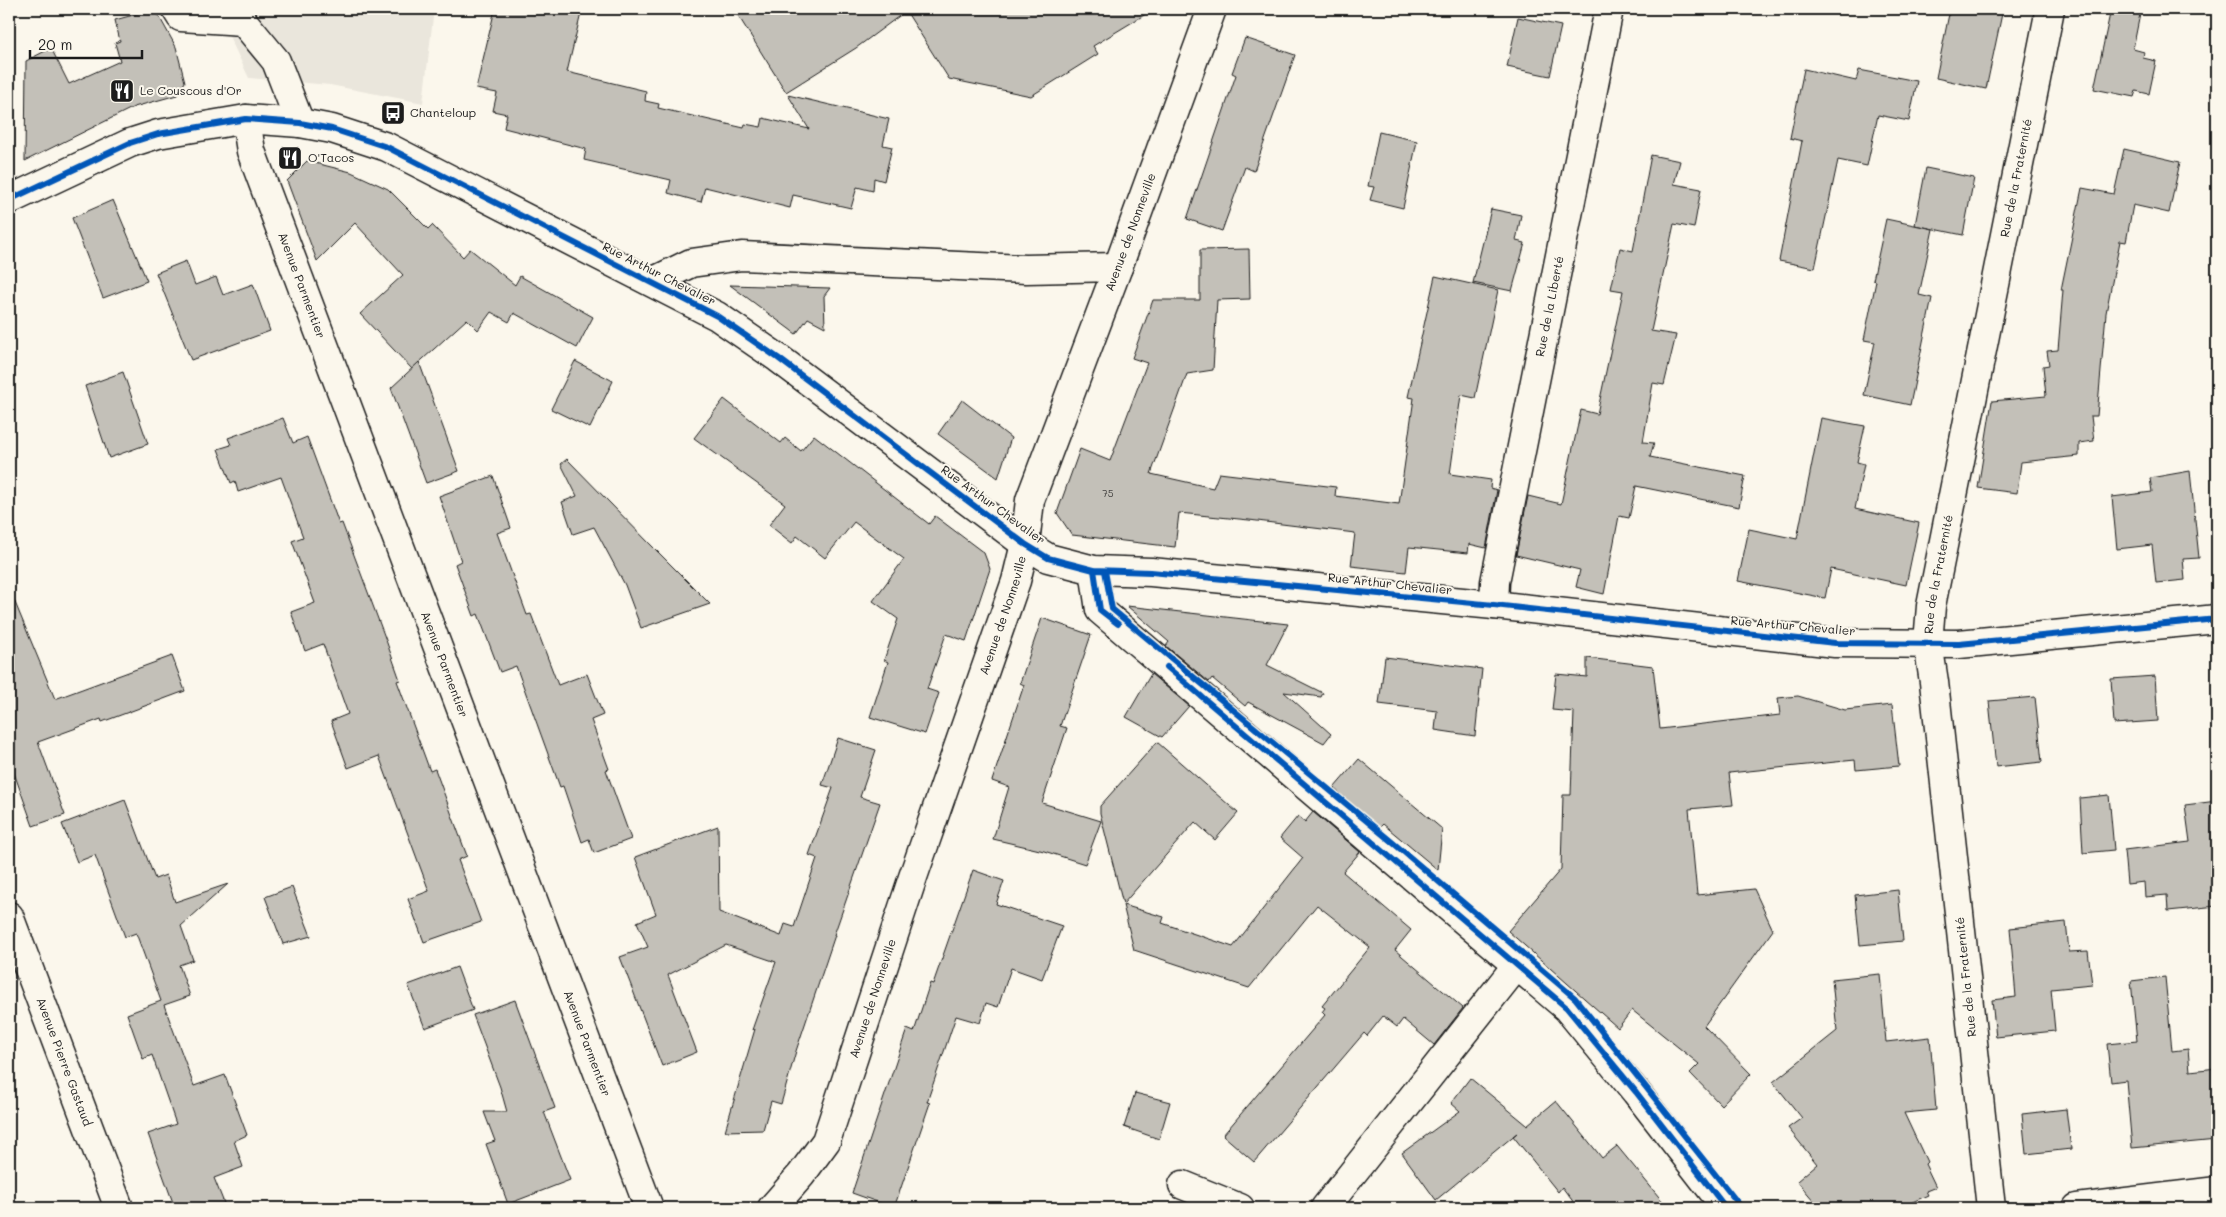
<svg xmlns="http://www.w3.org/2000/svg" width="2226" height="1217" font-family="Mali,sans-serif">
	<rect width="100%" height="100%" fill="#fbf7ec"/>
	<filter id="ink" filterUnits="userSpaceOnUse"><feTurbulence type="fractalNoise" baseFrequency=".02" numOctaves="2"/><feDisplacementMap in="SourceGraphic" scale="10" xChannelSelector="R" yChannelSelector="G"/><feConvolveMatrix kernelMatrix="1 2 1 2 8 2 1 2 1" color-interpolation-filters="sRGB"/></filter>
	<g filter="url(#ink)">
		<!-- built -->
		<polygon fill="#eae6dc" points="216,9 434,9 423,103 330,85 249,78"/>
		<!-- building -->
		<g fill="#c3c0b8" stroke="#1c1c1c">
			<polygon points="155,9 176,47 185,82 177,95 134,107 25,161 26,61 51,48 69,84 120,61 115,43 120,41 115,20"/>
			<polygon points="495,9 582,9 567,72 646,91 645,101 659,104 658,108 744,128 745,124 761,127 763,118 809,129 788,95 889,119 883,145 892,147 884,181 874,178 873,191 857,187 851,208 793,195 790,208 705,187 701,202 668,193 671,180 584,160 586,149 504,128 507,114 493,111 497,93 476,89"/>
			<polygon points="734,9 1154,9 1093,46 1098,54 1031,96 949,79 906,11 856,48 786,92"/>
			<polygon points="1950,9 2003,9 1986,89 1936,78"/>
			<polygon points="2111,9 2141,9 2133,49 2144,52 2143,58 2156,61 2149,94 2136,91 2134,97 2094,89"/>
			<polygon points="1518,17 1561,26 1550,76 1507,67"/>
			<polygon points="1245,38 1295,55 1254,171 1245,167 1222,231 1187,219 1236,75 1232,73"/>
			<polygon points="1804,69 1856,81 1859,70 1917,81 1909,121 1878,115 1867,166 1838,160 1815,268 1779,261 1802,141 1790,138"/>
			<polygon points="1379,132 1417,141 1403,208 1370,200 1374,187 1368,186"/>
			<polygon points="2124,149 2180,162 2169,213 2133,205 2126,242 2120,241 2106,313 2097,416 2091,416 2094,441 2079,443 2079,456 2021,462 2017,493 1978,488 1992,401 2046,396 2043,366 2049,365 2047,351 2058,350 2063,290 2061,290 2082,188 2114,194"/>
			<polygon points="1651,155 1680,161 1674,184 1701,189 1694,228 1674,224 1651,331 1676,335 1664,385 1653,383 1643,442 1654,443 1650,457 1745,476 1739,507 1636,486 1629,518 1619,516 1604,594 1576,587 1580,570 1516,555 1528,496 1561,504 1581,410 1597,414 1623,291 1611,289 1620,248 1633,251"/>
			<polygon points="307,161 351,172 388,189 428,229 432,225 463,257 470,249 515,285 520,276 593,317 577,348 514,313 509,322 491,312 478,330 467,319 412,369 360,314 403,275 355,223 317,261 287,181"/>
			<polygon points="1926,168 1974,178 1963,235 1915,225"/>
			<polygon points="113,200 147,281 103,298 72,218"/>
			<polygon points="1491,209 1521,215 1516,241 1525,243 1512,291 1473,283"/>
			<polygon points="1886,219 1933,229 1919,295 1932,298 1910,405 1864,395 1875,342 1864,340 1876,281 1873,280"/>
			<polygon points="1249,249 1250,299 1217,300 1213,370 1187,374 1151,474 1213,488 1219,473 1336,487 1335,496 1399,504 1414,398 1408,397 1435,276 1498,290 1475,398 1461,395 1450,474 1491,480 1490,488 1497,490 1486,548 1469,544 1468,553 1409,547 1406,572 1351,566 1355,533 1249,520 1179,513 1175,547 1072,535 1057,513 1080,449 1110,461 1147,363 1132,358 1153,300 1200,300 1200,250"/>
			<polygon points="186,261 195,285 216,277 223,295 253,284 270,331 191,360 156,273"/>
			<polygon points="730,285 830,288 824,296 825,327 808,318 796,334"/>
			<polygon points="575,361 613,381 590,428 551,409"/>
			<polygon points="419,362 459,471 426,483 391,388"/>
			<polygon points="123,372 148,444 109,458 85,386"/>
			<polygon points="724,399 781,443 785,438 801,451 814,435 929,524 935,516 984,553 990,569 966,641 946,634 927,689 939,693 925,734 870,717 888,662 884,660 898,619 873,601 904,559 854,522 825,558 797,536 792,543 769,525 785,504 694,438"/>
			<polygon points="962,400 1011,438 998,478 938,434"/>
			<polygon points="283,418 293,443 307,437 339,524 342,523 387,643 400,680 397,681 430,771 435,769 467,856 458,860 481,922 424,942 408,899 429,891 379,756 348,768 331,721 348,714 323,644 305,651 291,612 315,603 292,541 303,537 281,477 238,492 235,481 231,483 218,449 231,445 228,438"/>
			<polygon points="1821,418 1865,426 1857,462 1864,464 1855,509 1919,523 1906,585 1831,569 1825,598 1738,581 1749,529 1797,539"/>
			<polygon points="567,459 652,546 710,604 641,628 625,585 594,527 573,534 562,502 577,496 561,464"/>
			<polygon points="2190,471 2199,558 2183,559 2185,580 2156,583 2152,545 2117,549 2112,497 2152,492 2150,478"/>
			<polygon points="493,476 511,528 497,533 527,615 531,614 558,685 587,674 603,715 591,720 609,769 606,770 631,839 594,853 589,839 582,842 563,786 560,787 516,666 500,672 478,614 474,616 455,564 461,561 439,496"/>
			<polygon points="9,588 55,699 172,656 185,691 102,722 101,719 38,742 65,815 33,826 9,759"/>
			<polygon points="1127,606 1288,624 1267,665 1323,693 1321,697 1284,692 1331,734 1324,743 1248,702 1245,706 1212,678 1209,682 1166,646 1169,642"/>
			<polygon points="1042,618 1091,635 1060,726 1067,728 1042,803 1101,821 1085,864 1044,851 993,839 1009,787 992,781 1024,685 1020,683"/>
			<polygon points="1385,657 1482,669 1475,736 1435,730 1437,711 1379,704"/>
			<polygon points="1587,658 1653,666 1660,729 1780,715 1778,698 1798,696 1845,710 1892,705 1899,766 1856,770 1855,760 1729,773 1733,805 1689,809 1697,895 1754,889 1773,930 1704,1026 1751,1074 1721,1105 1690,1073 1699,1064 1632,1010 1618,1028 1508,931 1561,869 1563,795 1571,795 1574,712 1552,710 1556,674 1587,677"/>
			<polygon points="1151,674 1189,706 1162,737 1126,717"/>
			<polygon points="2155,676 2158,721 2114,724 2111,679"/>
			<polygon points="2035,697 2042,762 1996,767 1989,701"/>
			<polygon points="838,738 876,750 860,797 880,803 834,935 835,935 796,1051 781,1104 771,1101 763,1130 725,1131 755,1029 752,1030 776,962 726,945 668,975 697,1052 662,1066 620,957 648,947 637,922 656,914 635,857 718,826 719,912 781,936 785,924 794,927 817,858 809,855 833,788 822,785"/>
			<polygon points="1157,742 1238,813 1215,840 1195,822 1123,904 1100,813 1100,806"/>
			<polygon points="1359,759 1442,829 1438,870 1383,824 1379,828 1334,788"/>
			<polygon points="2109,795 2114,850 2083,853 2080,798"/>
			<polygon points="125,800 155,879 166,875 175,902 228,884 181,926 193,960 179,965 190,996 164,1005 194,1086 225,1075 247,1135 234,1141 243,1167 214,1178 226,1208 175,1208 148,1134 176,1124 152,1055 143,1059 127,1014 161,1001 136,933 125,937 95,855 77,862 62,824"/>
			<polygon points="2217,801 2217,906 2168,911 2167,895 2145,897 2144,882 2127,884 2124,850 2190,842 2185,805"/>
			<polygon points="1313,812 1360,852 1343,872 1411,930 1395,950 1463,1008 1434,1045 1403,1019 1397,1027 1383,1016 1367,1036 1364,1033 1254,1162 1223,1135 1325,1015 1322,1012 1325,1008 1322,1006 1370,947 1317,905 1249,988 1134,950 1123,905 1164,917 1162,923 1233,947 1303,858 1280,838 1298,816 1305,822"/>
			<polygon points="973,870 1004,881 996,904 1062,926 1042,979 1011,968 998,1007 986,1003 980,1023 956,1016 927,1102 930,1103 894,1208 852,1193 907,1029 914,1032 930,983 933,984"/>
			<polygon points="292,887 311,936 283,944 265,897"/>
			<polygon points="1898,890 1903,941 1860,945 1855,895"/>
			<polygon points="2066,922 2069,952 2088,951 2092,985 2051,989 2055,1031 1996,1037 1992,1000 2016,997 2010,928"/>
			<polygon points="457,967 473,1010 425,1028 408,985"/>
			<polygon points="1880,974 1886,1042 1930,1037 1936,1110 1904,1113 1927,1162 1925,1164 1936,1187 1926,1191 1928,1195 1899,1208 1820,1208 1797,1181 1817,1164 1788,1128 1802,1118 1773,1082 1837,1031 1832,979"/>
			<polygon points="2165,977 2172,1051 2188,1049 2190,1071 2217,1068 2217,1140 2132,1148 2126,1080 2111,1082 2107,1044 2137,1041 2131,981"/>
			<polygon points="515,1000 555,1108 544,1112 570,1180 508,1204 486,1144 495,1141 484,1112 507,1112 500,1087 473,1015"/>
			<polygon points="1470,1078 1527,1125 1556,1101 1602,1158 1617,1146 1668,1208 1578,1208 1562,1187 1558,1192 1513,1136 1517,1133 1436,1200 1402,1153 1460,1111 1451,1103"/>
			<polygon points="1135,1093 1170,1102 1159,1139 1124,1127"/>
			<polygon points="2066,1109 2071,1149 2026,1154 2022,1114"/>
		</g>
		<g fill="none" stroke-linecap="round" stroke-linejoin="round">
			<defs>
				<g id="minor">
					<polyline points="176,9 181,17 243,21 276,61 300,123"/>
					<path id="s1" d="M246 119 251 151 649 1208"/>
					<polyline points="9,200 130,143 158,134 246,119 300,123 332,129 387,147 717,316 778,358 1025,544 1048,558 1094,570 1151,572 1494,605 1835,643 1959,644 2217,619"/>
					<polyline points="652,282 691,263 742,256 1026,269 1118,267"/>
					<polyline points="1094,570 1100,610 1567,1008 1636,1092 1726,1208"/>
					<path id="s2" d="M1494 605 1495 582 1609 9"/>
					<path id="s3" d="M9 916 119 1208"/>
					<polyline points="1183,1185 1240,1208"/>
					<path id="s4" d="M772 1208 801 1175 826 1141 913 877 1016 581 1025 544 1030 500 1118 267 1212 9"/>
					<polyline points="1325,1208 1517,965"/>
					<path id="s5" d="M1991 1208 1934 682 1928 643 1931 606 2050 9"/>
					<polyline points="2077,1208 2217,1191"/>
				</g>
			</defs>
			<!-- minor casing -->
			<use href="#minor" stroke="#1c1c1c" stroke-width="31"/>
			<!-- minor -->
			<use href="#minor" stroke="#fbf7ec" stroke-width="28"/>
			<defs>
				<g id="cycleway">
					<polyline points="9,200 130,143 158,134 246,119 300,123 332,129 387,147 717,316 778,358 1025,544 1048,558 1094,570 1151,572 1494,605 1835,643 1959,644 2217,619"/>
					<polyline points="1094,570 1100,610 1118,624"/>
					<polyline points="1105,571 1112,609 1398,847 1575,998 1742,1208"/>
					<polyline points="1167,667 1567,1008 1636,1092 1726,1208"/>
				</g>
			</defs>
			<!-- cycleway casing -->
			<use href="#cycleway" stroke="#fbf7ec" stroke-width="9"/>
			<!-- cycleway -->
			<use href="#cycleway" stroke="#0057b8" stroke-width="6"/>
		</g>
	</g>
	<!-- icons -->
	<defs>
		<symbol id="restaurant-square" viewBox="-11 -11 22 22"><rect x="-9" y="-9" width="18" height="18" rx="4" fill="#1c1c1c" stroke="#fbf7ec"/><path d="M-5-6h1v4h1v-4h1v4h1v-4h1v5L-1.5 .5V6h-2V.5L-5-1ZM5-6V6H3V1.5H1.5Q1.5-4 5-6Z" fill="#fff"/></symbol>
		<symbol id="bus-square" viewBox="-11 -11 22 22"><rect x="-9" y="-9" width="18" height="18" rx="4" fill="#1c1c1c" stroke="#fbf7ec"/><path d="M-5-6H5V4H4V6H2V4H-2V6H-4V4H-5ZM-3.5-4V0h7V-4ZM-3.5 1.2v1.5H-2V1.2ZM2 1.2v1.5H3.5V1.2Z" fill="#fff"/></symbol>
	</defs>
	<g fill-rule="evenodd">
		<use href="#restaurant-square" x="108" y="77" width="28" height="28"/>
		<use href="#bus-square" x="379" y="99" width="28" height="28"/>
		<use href="#restaurant-square" x="276" y="144" width="28" height="28"/>
	</g>
	<g text-anchor="middle" stroke-width="4" stroke-linejoin="round" paint-order="stroke">
		<!-- number labels -->
		<g font-size="10" fill="#464543">
			<text x="1108" y="497">75</text>
		</g>
		<!-- poi labels -->
		<g font-size="12" fill="#1c1c1c" stroke="#fbf7ec" text-anchor="start">
			<text x="140" y="95">Le Couscous d'Or</text>
			<text x="410" y="117">Chanteloup</text>
			<text x="308" y="162">O'Tacos</text>
		</g>
		<!-- street labels -->
		<g font-size="12" fill="#1c1c1c" stroke="#fbf7ec">
			<text dy="4" stroke="none"><textPath href="#s5" startOffset="1042">Rue de la Fraternité</textPath></text>
			<text dy="4" stroke="none"><textPath href="#s4" startOffset="1046">Avenue de Nonneville</textPath></text>
			<text transform="translate(659 274) rotate(27)" y="4">Rue Arthur Chevalier</text>
			<text dy="4" stroke="none"><textPath href="#s1" startOffset="176">Avenue Parmentier</textPath></text>
			<text dy="4" stroke="none"><textPath href="#s2" startOffset="304">Rue de la Liberté</textPath></text>
			<text transform="translate(993 505) rotate(36)" y="4">Rue Arthur Chevalier</text>
			<text dy="4" stroke="none"><textPath href="#s5" startOffset="638">Rue de la Fraternité</textPath></text>
			<text transform="translate(1390 584) rotate(6)" y="4">Rue Arthur Chevalier</text>
			<text dy="4" stroke="none"><textPath href="#s4" startOffset="641">Avenue de Nonneville</textPath></text>
			<text transform="translate(1793 626) rotate(5)" y="4">Rue Arthur Chevalier</text>
			<text dy="4" stroke="none"><textPath href="#s1" startOffset="581">Avenue Parmentier</textPath></text>
			<text transform="translate(1966 977) rotate(-96)" y="4">Rue de la Fraternité</text>
			<text dy="4" stroke="none"><textPath href="#s4" startOffset="236">Avenue de Nonneville</textPath></text>
			<text dy="4" stroke="none"><textPath href="#s1" startOffset="986">Avenue Parmentier</textPath></text>
			<text dy="4" stroke="none"><textPath href="#s3" startOffset="156">Avenue Pierre Gastaud</textPath></text>
		</g>
	</g>
	<!-- margin -->
	<rect width="2226" height="1217" fill="none" stroke="#fbf7ec" stroke-width="30"/>
	<rect x="15" y="15" width="2196" height="1187" fill="none" stroke="#1c1c1c" stroke-width="2" filter="url(#ink)"/>
	<!-- scale -->
	<path d="M30 50v8h112v-8" fill="none" stroke="#1c1c1c" stroke-width="2.5"/>
	<text x="38" y="50" font-size="15" fill="#1c1c1c" stroke="#fbf7ec" stroke-width="4" paint-order="stroke">20 m</text>
</svg>
